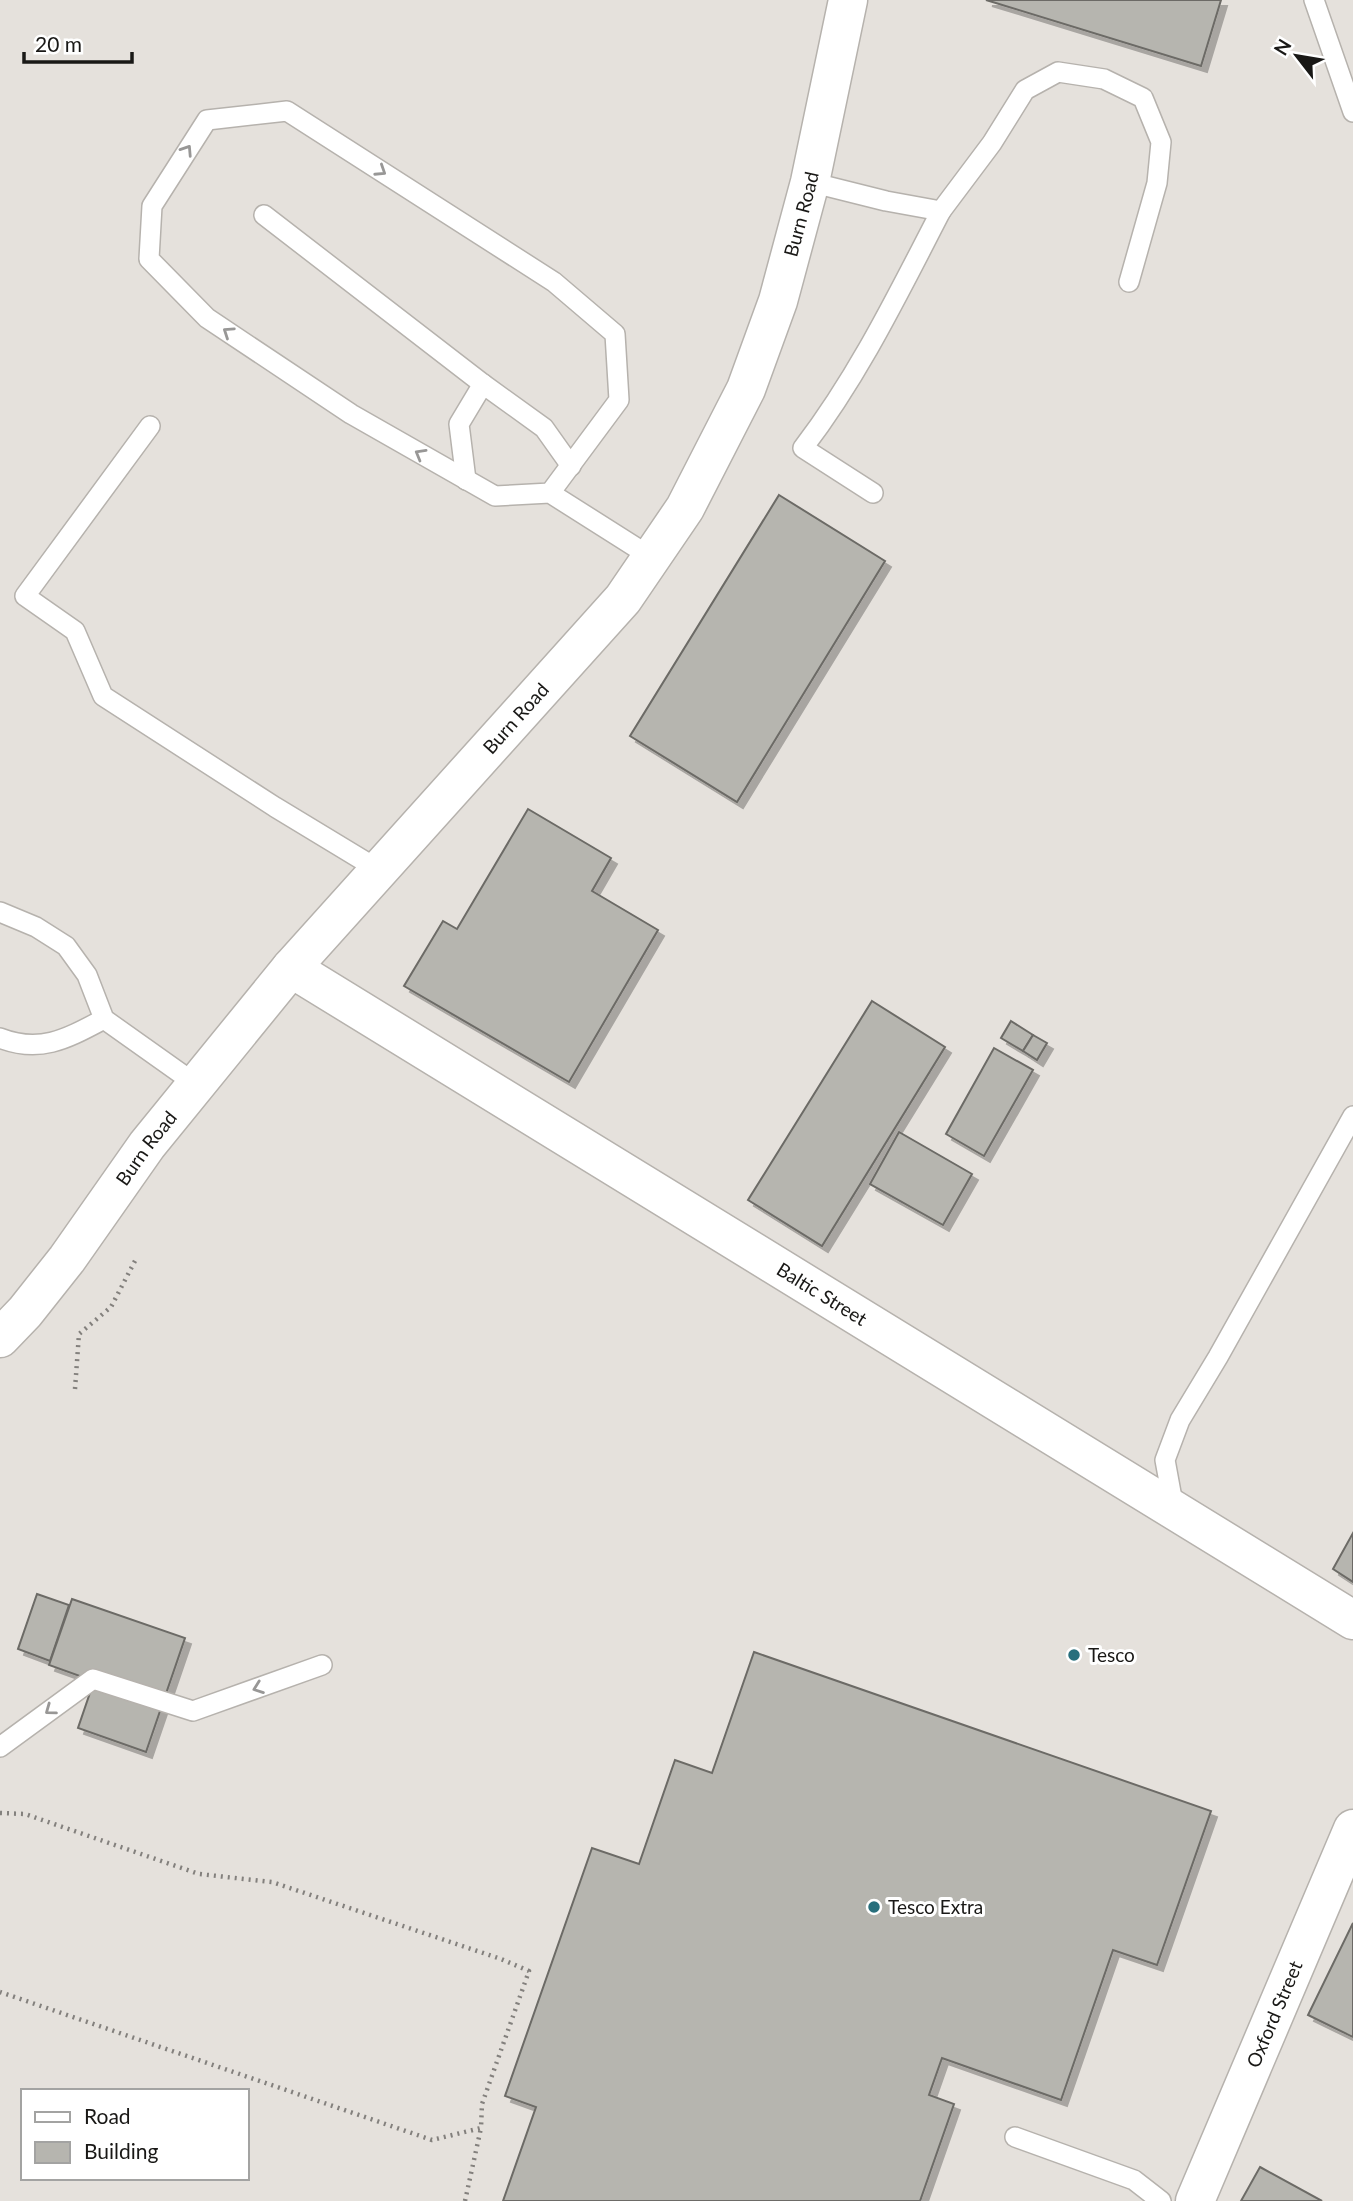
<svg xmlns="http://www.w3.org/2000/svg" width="1353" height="2201" font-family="Lato,sans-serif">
	<defs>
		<filter id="shadow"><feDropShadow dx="6" dy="6" stdDeviation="0" flood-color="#0004"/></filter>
	</defs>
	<rect width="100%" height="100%" fill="#e5e1dc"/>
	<!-- building -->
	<g fill="#b6b5af" stroke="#6c6b66" stroke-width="2" filter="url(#shadow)">
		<polygon points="986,0 1221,0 1201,66"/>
		<polygon points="779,495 885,561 737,802 630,736"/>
		<polygon points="528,809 611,858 592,891 658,930 569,1082 404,986 443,921 457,929"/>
		<polygon points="872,1001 945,1047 822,1246 748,1200"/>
		<polygon points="1011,1021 1033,1035 1023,1051 1001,1038"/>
		<polygon points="1033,1035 1047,1043 1037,1060 1023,1051"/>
		<polygon points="994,1048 1033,1070 984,1156 946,1134"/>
		<polygon points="899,1132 972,1174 943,1225 870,1184"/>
		<polygon points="1353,1533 1353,1582 1333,1569"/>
		<polygon points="37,1594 69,1605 50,1661 18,1649"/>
		<polygon points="72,1599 185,1638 146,1752 78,1728 94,1681 49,1665"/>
		<polygon points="754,1652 1211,1811 1157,1965 1113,1950 1061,2100 942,2058 929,2095 954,2104 920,2201 503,2201 536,2107 505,2096 592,1848 639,1864 675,1760 712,1773"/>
		<polygon points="1353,1923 1353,2037 1308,2015"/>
		<polygon points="1260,2167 1322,2201 1241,2201"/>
	</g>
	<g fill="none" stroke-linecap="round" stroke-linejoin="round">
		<defs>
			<g id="lane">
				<polyline points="1314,0 1353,112"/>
				<polyline points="810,182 886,201 941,211 992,143 1025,90 1058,72 1104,79 1143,98 1161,142 1157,183 1129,282"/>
				<polyline points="264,215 483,384"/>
				<polyline points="150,426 25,596 75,631 103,696 275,807 379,870"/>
				<polyline points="466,480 459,424 483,384 544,428 571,466"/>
				<polyline points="550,493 619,400 615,334 554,282 287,111 207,120 152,206 149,259 207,318 351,414 495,496 550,493 651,557"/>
				<path d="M873 493 803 448C859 375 899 292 941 211"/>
				<polyline points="0,912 36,927 66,946 87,975 104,1019 197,1085"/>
				<path d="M0 1038C41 1054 68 1038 104 1019"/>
				<polyline points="1174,1509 1165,1460 1180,1420 1218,1357 1353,1116"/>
				<polyline points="0,1747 93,1679 193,1711 322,1665"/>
				<polyline points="1015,2137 1134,2180 1161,2201"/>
			</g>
			<g id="street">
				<path id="s1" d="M291 968 1353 1620"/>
				<path id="s2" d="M0 1338 25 1312 67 1259 147 1145 291 968 623 599 685 508 746 389 778 301 810 182 848 0"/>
				<path id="s3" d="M1195 2201 1353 1829"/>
			</g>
		</defs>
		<!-- lane casing -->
		<use href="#lane" stroke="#b6b2ad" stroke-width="22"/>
		<!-- street casing -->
		<use href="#street" stroke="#b6b2ad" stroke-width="41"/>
		<!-- path -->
		<g stroke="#83807d" stroke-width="4.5" stroke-dasharray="2 5" stroke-linecap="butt">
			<polyline points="75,1389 79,1334 111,1307 137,1257"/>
			<polyline points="0,1813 25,1814 199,1874 272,1882 501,1959 529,1971 482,2104 481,2128 432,2140 0,1992"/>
			<polyline points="465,2201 481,2128"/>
		</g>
		<!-- lane -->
		<use href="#lane" stroke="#fff" stroke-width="19"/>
		<!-- street -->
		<use href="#street" stroke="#fff" stroke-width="38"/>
	</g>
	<!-- one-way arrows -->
	<defs><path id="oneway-chevron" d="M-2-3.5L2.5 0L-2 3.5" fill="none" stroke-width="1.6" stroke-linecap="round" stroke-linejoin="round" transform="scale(1.75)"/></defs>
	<g stroke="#989796">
		<use href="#oneway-chevron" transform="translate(187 150) rotate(-57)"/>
		<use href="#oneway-chevron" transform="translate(381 171) rotate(33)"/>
		<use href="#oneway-chevron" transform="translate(228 332) rotate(-146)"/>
		<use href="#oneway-chevron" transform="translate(420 454) rotate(-150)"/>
		<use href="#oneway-chevron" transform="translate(258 1688) rotate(160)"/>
		<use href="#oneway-chevron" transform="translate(50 1710) rotate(144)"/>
	</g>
	<!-- markers -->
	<g fill="#286f7c" stroke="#fff" stroke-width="2.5">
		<circle cx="1074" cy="1655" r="7"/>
		<circle cx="874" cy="1907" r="7"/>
	</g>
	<g text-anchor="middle" stroke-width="6" stroke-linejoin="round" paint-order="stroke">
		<!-- street labels -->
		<g font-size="19" fill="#191816" stroke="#fff">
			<text dy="7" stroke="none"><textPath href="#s2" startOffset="1395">Burn Road</textPath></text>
			<text dy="7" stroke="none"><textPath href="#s2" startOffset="807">Burn Road</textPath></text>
			<text dy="7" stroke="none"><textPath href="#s2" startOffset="240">Burn Road</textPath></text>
			<text dy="7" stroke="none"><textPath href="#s1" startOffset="623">Baltic Street</textPath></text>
			<text dy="7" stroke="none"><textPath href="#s3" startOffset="203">Oxford Street</textPath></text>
		</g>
		<!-- poi labels -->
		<g font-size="19" fill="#191816" stroke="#fff" text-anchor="start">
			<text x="1088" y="1662">Tesco</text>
			<text x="888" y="1914">Tesco Extra</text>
		</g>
	</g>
	<!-- legend -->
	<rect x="21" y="2089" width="228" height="91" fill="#ffffff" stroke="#a3a3a2" stroke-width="2"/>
	<rect x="35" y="2112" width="35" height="10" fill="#ffffff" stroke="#a3a3a2" stroke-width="2"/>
	<text x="84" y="2124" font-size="21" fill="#191816">Road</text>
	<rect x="35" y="2142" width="35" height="21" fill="#b6b5af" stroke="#a3a3a2" stroke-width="2"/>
	<text x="84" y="2159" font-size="21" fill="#191816">Building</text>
	<!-- north arrow -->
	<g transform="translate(1297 56) rotate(301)" stroke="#ffffff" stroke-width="5" paint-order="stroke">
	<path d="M0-5L12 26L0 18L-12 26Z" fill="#191816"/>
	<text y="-10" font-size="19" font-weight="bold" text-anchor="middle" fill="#191816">N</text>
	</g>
	<!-- scale -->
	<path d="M24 52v10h108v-10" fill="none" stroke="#191816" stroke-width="3.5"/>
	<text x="35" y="52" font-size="21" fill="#191816" stroke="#ffffff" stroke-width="5" paint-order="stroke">20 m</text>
</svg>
